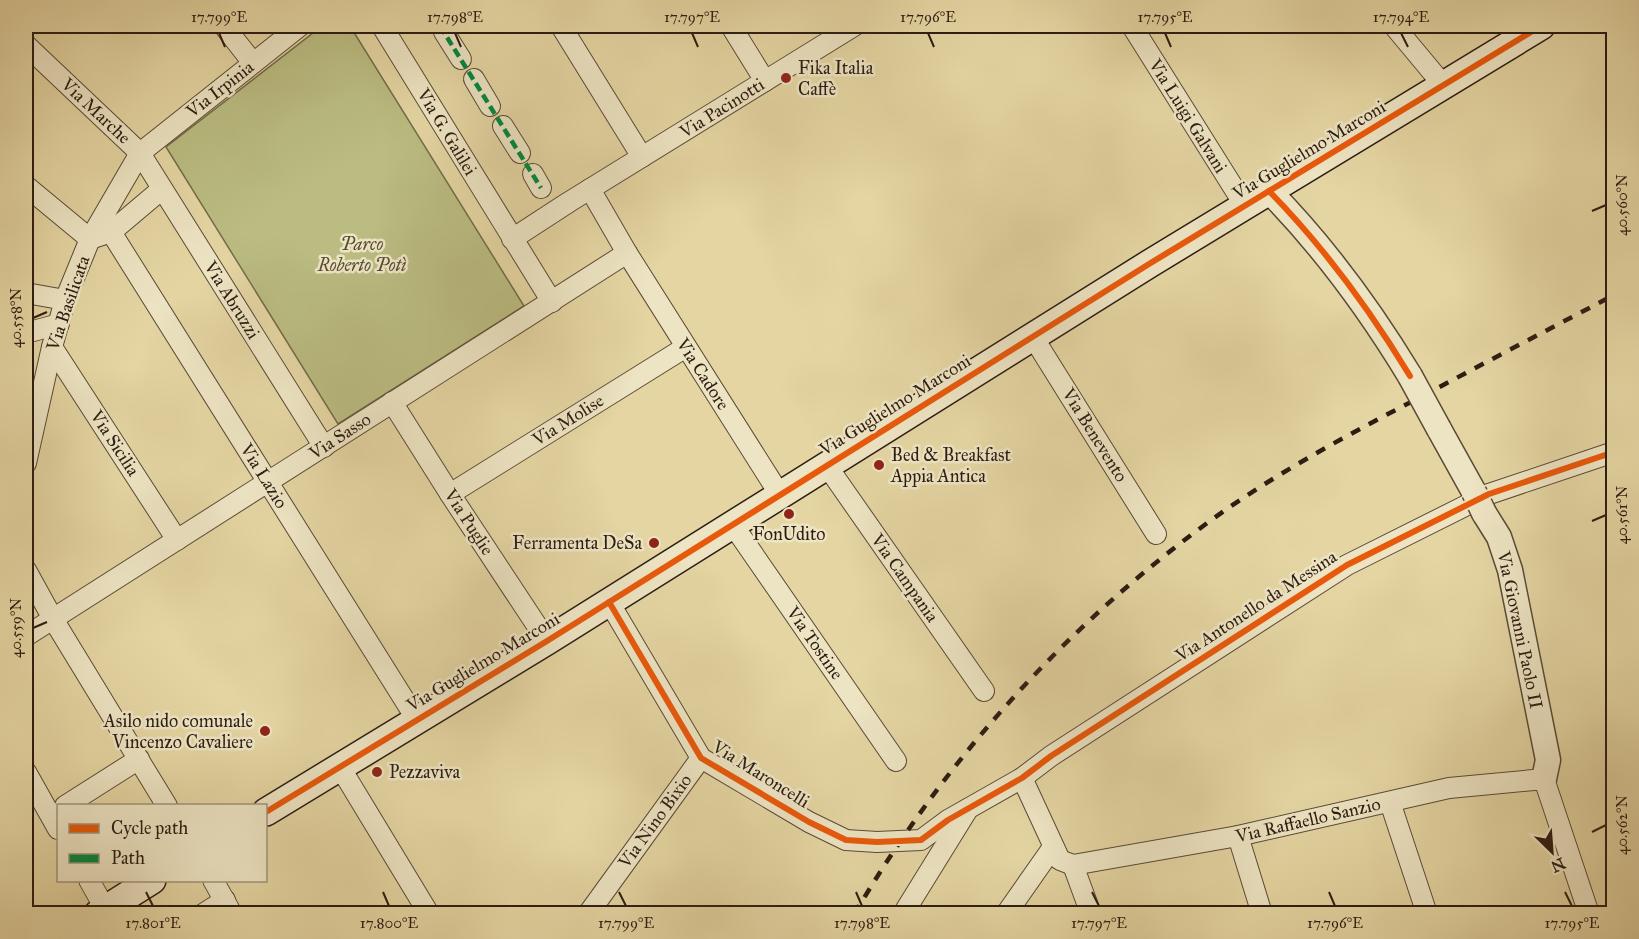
<svg xmlns="http://www.w3.org/2000/svg" width="1639" height="939" font-family="'IM FELL Great Primer',serif">
	<rect width="100%" height="100%" fill="#e4d5a2"/>
	<filter id="stains"><feTurbulence type="fractalNoise" baseFrequency=".00333" numOctaves="4"/><feColorMatrix values="0 0 0 0 .2 0 0 0 0 .09 0 0 0 0 .02 0 0 0 .5 -.17"/></filter>
	<radialGradient id="worn" r=".72"><stop offset=".6" stop-color="#630" stop-opacity="0"/><stop offset="1" stop-color="#630" stop-opacity=".3"/></radialGradient>
	<!-- green -->
	<polygon fill="#babc81" stroke="#736c4a" stroke-width="1.5" points="322,26 350,26 524,306 338,424 166,147"/>
	<g fill="none" stroke-linecap="round" stroke-linejoin="round">
		<defs>
			<g id="minor">
				<polyline points="224,26 253,63"/>
				<polyline points="382,26 552,302"/>
				<polyline points="561,26 642,157"/>
				<polyline points="731,26 765,81"/>
				<polyline points="1132,26 1245,206"/>
				<polyline points="1394,26 1444,86"/>
				<polyline points="444,32 461,59"/>
				<polyline points="26,45 140,153 324,447"/>
				<polyline points="474,79 490,106"/>
				<polyline points="503,126 520,153"/>
				<polyline points="533,174 541,188"/>
				<polyline points="26,186 90,239 111,232 162,189"/>
				<polyline points="590,189 627,253 780,495"/>
				<polyline points="111,232 417,720"/>
				<polyline points="512,239 569,202 854,26"/>
				<polyline points="26,293 65,300"/>
				<polyline points="26,333 59,324"/>
				<polyline points="1033,337 1156,534"/>
				<polyline points="52,347 177,540"/>
				<polyline points="392,402 450,494 547,641"/>
				<polyline points="26,463 52,347 65,300 90,239 140,153 300,26"/>
				<polyline points="827,466 984,691"/>
				<polyline points="450,494 686,347"/>
				<polyline points="733,525 896,761"/>
				<polyline points="26,570 53,619 167,806"/>
				<polyline points="609,602 701,758 809,822 846,840 877,842 921,840 948,820 1022,778 1051,756 1347,565 1489,494 1614,452"/>
				<polyline points="26,636 627,253"/>
				<polyline points="340,767 429,914"/>
				<polyline points="26,772 58,829"/>
				<polyline points="1022,778 1060,860 1073,865 1238,836 1449,788 1544,779 1589,914"/>
				<polyline points="1390,802 1427,914"/>
				<polyline points="65,806 139,759"/>
				<polyline points="1238,836 1262,914"/>
				<polyline points="1073,865 1091,914"/>
				<polyline points="89,880 108,914"/>
				<polyline points="213,880 232,914"/>
				<polyline points="203,914 225,900"/>
				<polyline points="588,914 701,758"/>
				<polyline points="903,914 968,809"/>
				<polyline points="1006,914 1053,847"/>
			</g>
			<g id="tertiary">
				<path d="M1269 191C1323 246 1370 310 1410 376"/>
				<polyline points="1439,429 1474,492"/>
				<polyline points="1484,513 1499,537 1510,570 1548,760 1544,779"/>
			</g>
			<g id="secondary">
				<polyline points="266,812 547,641 1149,264 1541,26"/>
				<polyline points="98,914 152,880"/>
			</g>
		</defs>
		<!-- minor casing -->
		<use href="#minor" stroke="#5a4a36" stroke-width="22"/>
		<!-- tertiary casing -->
		<use href="#tertiary" stroke="#5a4a36" stroke-width="27"/>
		<!-- secondary casing -->
		<use href="#secondary" stroke="#2c1c12" stroke-width="30"/>
		<!-- minor -->
		<use href="#minor" stroke="#ede4c3" stroke-width="20"/>
		<!-- tertiary -->
		<use href="#tertiary" stroke="#ede4c3" stroke-width="24"/>
		<!-- secondary -->
		<use href="#secondary" stroke="#ede4c3" stroke-width="27"/>
		<!-- rail -->
		<path stroke="#2c1c12" stroke-width="4.5" stroke-dasharray="10 10" stroke-linecap="butt" d="M854 914C869 890 884 865 900 842 986 714 1098 600 1224 511 1290 465 1361 428 1432 391 1492 359 1553 327 1614 295"/>
		<defs>
			<g id="tertiary-bridge">
				<polyline points="1410,376 1439,429"/>
				<polyline points="1474,492 1484,513"/>
			</g>
		</defs>
		<!-- tertiary-bridge casing -->
		<use href="#tertiary-bridge" stroke="#5a4a36" stroke-width="27" stroke-linecap="butt"/>
		<!-- tertiary-bridge -->
		<use href="#tertiary-bridge" stroke="#ede4c3" stroke-width="24"/>
		<!-- quiet -->
		<polyline stroke="#00873e" stroke-width="4.5" stroke-dasharray="9 4.5" stroke-linecap="butt" points="440,26 541,188"/>
		<defs>
			<g id="cycleway">
				<path d="M1269 191C1323 246 1370 310 1410 376"/>
				<polyline points="609,602 701,758 809,822 846,840 877,842 921,840 948,820 1022,778 1051,756 1347,565 1489,494 1614,452"/>
				<polyline points="266,812 547,641 1149,264 1541,26"/>
			</g>
		</defs>
		<!-- cycleway casing -->
		<use href="#cycleway" stroke="#ede4c3" stroke-width="10"/>
		<!-- cycleway -->
		<use href="#cycleway" stroke="#e8590c" stroke-width="6"/>
	</g>
	<!-- ticks -->
	<path fill="none" stroke="#2c1c12" stroke-width="2" d="M219 33 225 47M455 33 461 47M692 33 698 47M928 33 934 47M1165 33 1171 47M1401 33 1408 47M1592 211 1606 205M33 318 47 312M1592 521 1606 515M33 628 47 622M1592 832 1606 825M146 892 153 906M383 892 389 906M619 892 626 906M856 892 862 906M1092 892 1099 906M1329 892 1335 906M1565 892 1572 906"/>
	<!-- markers -->
	<g fill="#8f2418" stroke="#ede4c3" stroke-width="2">
		<circle cx="786" cy="78" r="6"/>
		<circle cx="879" cy="465" r="6"/>
		<circle cx="789" cy="514" r="6"/>
		<circle cx="654" cy="543" r="6"/>
		<circle cx="265" cy="731" r="6"/>
		<circle cx="377" cy="772" r="6"/>
	</g>
	<g text-anchor="middle" stroke-width="5" stroke-linejoin="round" paint-order="stroke">
		<!-- poi labels -->
		<g font-size="18" fill="#2c1c12" stroke="#ede4c3" text-anchor="start">
			<text x="798" y="74">Fika Italia<tspan x="798" dy="21">Caffè</tspan></text>
			<text x="891" y="461">Bed &amp; Breakfast<tspan x="891" dy="21">Appia Antica</tspan></text>
			<text x="789" y="540" text-anchor="middle">FonUdito</text>
			<text x="642" y="549" text-anchor="end">Ferramenta DeSa</text>
			<text x="253" y="727" text-anchor="end">Asilo nido comunale<tspan x="253" dy="21">Vincenzo Cavaliere</tspan></text>
			<text x="389" y="778">Pezzaviva</text>
		</g>
		<!-- street labels -->
		<g font-size="18" fill="#2c1c12" stroke="#ede4c3">
			<text transform="translate(220 89) rotate(-38)" y="6">Via Irpinia</text>
			<text transform="translate(722 108) rotate(-32)" y="6">Via Pacinotti</text>
			<text transform="translate(96 111) rotate(43)" y="6">Via Marche</text>
			<text transform="translate(1188 116) rotate(58)" y="6">Via Luigi Galvani</text>
			<text transform="translate(447 132) rotate(59)" y="6">Via G. Galilei</text>
			<text transform="translate(1309 150) rotate(-31)" y="6">Via Guglielmo Marconi</text>
			<text transform="translate(232 300) rotate(58)" y="6">Via Abruzzi</text>
			<text transform="translate(68 303) rotate(-71)" y="6">Via Basilicata</text>
			<text transform="translate(703 374) rotate(57)" y="6">Via Cadore</text>
			<text transform="translate(895 405) rotate(-32)" y="6">Via Guglielmo Marconi</text>
			<text transform="translate(568 420) rotate(-32)" y="6">Via Molise</text>
			<text transform="translate(1095 435) rotate(58)" y="6">Via Benevento</text>
			<text transform="translate(340 436) rotate(-33)" y="6">Via Sasso</text>
			<text transform="translate(115 443) rotate(57)" y="6">Via Sicilia</text>
			<text transform="translate(264 476) rotate(58)" y="6">Via Lazio</text>
			<text transform="translate(469 522) rotate(57)" y="6">Via Puglie</text>
			<text transform="translate(905 578) rotate(55)" y="6">Via Campania</text>
			<text transform="translate(1256 606) rotate(-33)" y="6">Via Antonello da Messina</text>
			<text transform="translate(1520 630) rotate(78)" y="6">Via Giovanni Paolo II</text>
			<text transform="translate(815 643) rotate(55)" y="6">Via Tostine</text>
			<text transform="translate(483 662) rotate(-31)" y="6">Via Guglielmo Marconi</text>
			<text transform="translate(761 774) rotate(32)" y="6">Via Maroncelli</text>
			<text transform="translate(1308 820) rotate(-13)" y="6">Via Raffaello Sanzio</text>
			<text transform="translate(655 821) rotate(-54)" y="6">Via Nino Bixio</text>
		</g>
		<!-- park labels -->
		<g font-size="18" font-style="italic" fill="#574c33" stroke="#ede4c3">
			<text x="362" y="250">Parco<tspan x="362" dy="21">Roberto Potì</tspan></text>
		</g>
	</g>
	<!-- margin -->
	<rect width="1639" height="939" fill="none" stroke="#e4d5a2" stroke-width="66"/>
	<!-- legend -->
	<rect x="57" y="804" width="210" height="78" fill="#ede4c3" stroke="#a0947c" stroke-width="1.5"/>
	<rect x="69" y="824" width="30" height="9" fill="#e8590c" stroke="#a0947c" stroke-width="1.5"/>
	<text x="111" y="834" font-size="18" fill="#2c1c12">Cycle path</text>
	<rect x="69" y="854" width="30" height="9" fill="#00873e" stroke="#a0947c" stroke-width="1.5"/>
	<text x="111" y="864" font-size="18" fill="#2c1c12">Path</text>
	<!-- north arrow -->
	<g transform="translate(1552 852) rotate(155)" stroke="#ede4c3" stroke-width="4.5" paint-order="stroke">
	<path d="M0-4.5L10 22L0 15L-10 22Z" fill="#2c1c12"/>
	<text y="-9" font-size="16" font-weight="bold" text-anchor="middle" fill="#2c1c12">N</text>
	</g>
	<rect x="33" y="33" width="1573" height="873" fill="none" stroke="#2c1c12" stroke-width="2"/>
	<g font-size="15" text-anchor="middle" fill="#2c1c12">
		<text x="219" y="22">17.799°E</text>
		<text x="455" y="22">17.798°E</text>
		<text x="692" y="22">17.797°E</text>
		<text x="928" y="22">17.796°E</text>
		<text x="1165" y="22">17.795°E</text>
		<text x="1401" y="22">17.794°E</text>
		<text transform="translate(1622 205) rotate(-90)" y="5">40.560°N</text>
		<text transform="translate(16 318) rotate(-90)" y="5">40.558°N</text>
		<text transform="translate(1622 515) rotate(-90)" y="5">40.561°N</text>
		<text transform="translate(16 628) rotate(-90)" y="5">40.559°N</text>
		<text transform="translate(1622 825) rotate(-90)" y="5">40.562°N</text>
		<text x="153" y="928">17.801°E</text>
		<text x="389" y="928">17.800°E</text>
		<text x="626" y="928">17.799°E</text>
		<text x="862" y="928">17.798°E</text>
		<text x="1099" y="928">17.797°E</text>
		<text x="1335" y="928">17.796°E</text>
		<text x="1572" y="928">17.795°E</text>
	</g>
	<rect width="100%" height="100%" filter="url(#stains)"/>
	<rect width="100%" height="100%" fill="url(#worn)"/>
</svg>
